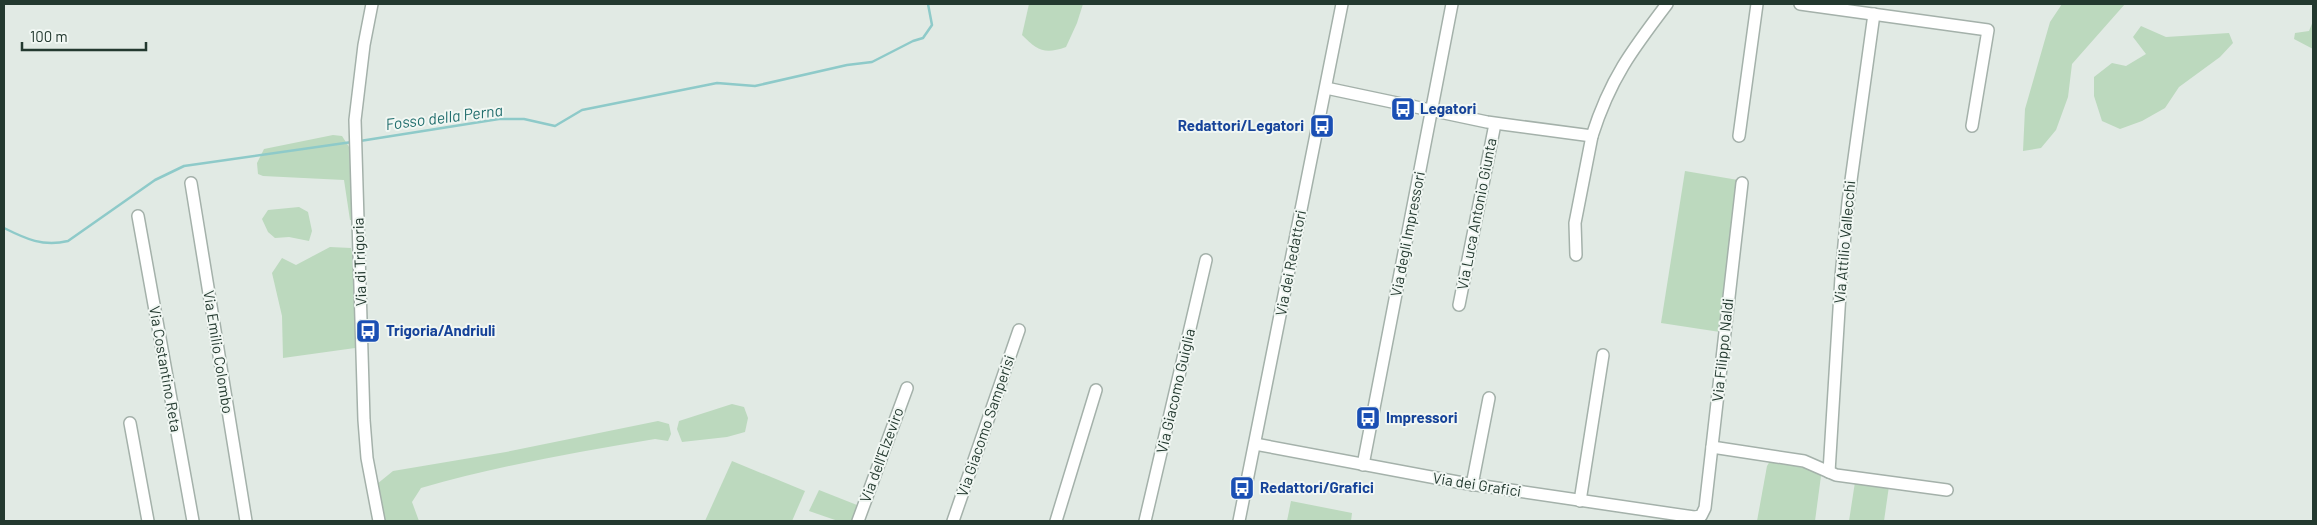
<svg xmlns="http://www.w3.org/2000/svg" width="2317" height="525" font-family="Barlow,sans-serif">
	<rect width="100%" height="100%" fill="#e1eae4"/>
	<!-- green -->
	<g fill="#bcd9be">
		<path d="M1029 4H1083L1077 23 1066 47C1044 55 1037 50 1022 35Z"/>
		<polygon points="2062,4 2125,4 2072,64 2068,97 2056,130 2041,148 2023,151 2025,109 2050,22"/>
		<polygon points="2313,21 2313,49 2294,39 2295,33 2309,31"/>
		<polygon points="2141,26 2166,37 2229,33 2233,43 2220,57 2179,87 2165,108 2142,121 2120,129 2102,121 2094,96 2094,77 2112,63 2126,66 2146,54 2133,37"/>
		<polygon points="333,135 342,136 351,150 353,220 350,220 344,180 263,176 258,174 257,163 264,149"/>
		<polygon points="1685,171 1738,180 1720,332 1661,323"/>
		<polygon points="299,207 308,212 312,231 309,241 289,237 275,238 268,232 262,219 268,210"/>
		<path d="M330 247 351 248C356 274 361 323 355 348L283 358 282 316 272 273 282 258 296 265Z"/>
		<polygon points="732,404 744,407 748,418 745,432 727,437 682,442 677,429 679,421"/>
		<path d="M658 421 669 424 671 434 668 441 655 439C576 452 498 466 421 488L412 502 419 521H385L377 484 393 471 506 452Z"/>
		<polygon points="732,461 805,491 792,521 705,521"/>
		<polygon points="1770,461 1819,471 1821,476 1815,521 1757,521 1767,466"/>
		<polygon points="1855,482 1889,486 1884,521 1849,521"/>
		<polygon points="819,490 857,505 852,521 838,521 809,511"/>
		<polygon points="1291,501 1352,513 1351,521 1287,521"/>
	</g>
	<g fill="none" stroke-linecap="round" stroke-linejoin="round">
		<!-- stream -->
		<g stroke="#8ecac9" stroke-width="2.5">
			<polyline points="360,141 499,119 524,119 555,126 582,110 717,83 755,86 847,65 872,62 913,41 923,38 932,25 928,4"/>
			<path d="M4 228C26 239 43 247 68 241L155 180 184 166 352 142"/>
		</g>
		<defs>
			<g id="minor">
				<polyline points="372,4 364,45 355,120 364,420 367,458 379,521"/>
				<polyline points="1800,4 1988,30 1972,126"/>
				<path d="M1326 88 1487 122 1592 136C1610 79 1632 50 1667 4"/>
				<polyline points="1739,136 1757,4"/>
				<polyline points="191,183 246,521"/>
				<polyline points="138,216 193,521"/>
				<polyline points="1576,255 1575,223 1592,136"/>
				<polyline points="1459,305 1495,124"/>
				<polyline points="130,423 148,521"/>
				<polyline points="1255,444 1463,483 1694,517 1701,516 1705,508 1742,183"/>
				<polyline points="1712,447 1804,461 1836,475 1947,490"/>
				<polyline points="1363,465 1452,4"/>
				<polyline points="1829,472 1841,277 1848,202 1874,14"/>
				<polyline points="1472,485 1489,398"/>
				<polyline points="1580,501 1603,355"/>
				<polyline points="858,521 907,388"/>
				<polyline points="953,521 1019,330"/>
				<polyline points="1056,521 1096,390"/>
				<polyline points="1145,521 1206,260"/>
				<polyline points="1239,521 1342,4"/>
			</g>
		</defs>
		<!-- minor casing -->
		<use href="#minor" stroke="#a4b1aa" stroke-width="14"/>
		<!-- minor -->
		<use href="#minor" stroke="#fff" stroke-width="11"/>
	</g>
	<!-- icons -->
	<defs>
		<symbol id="bus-square" viewBox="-11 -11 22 22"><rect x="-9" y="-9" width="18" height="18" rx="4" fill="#1a4fb4" stroke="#f1f7f3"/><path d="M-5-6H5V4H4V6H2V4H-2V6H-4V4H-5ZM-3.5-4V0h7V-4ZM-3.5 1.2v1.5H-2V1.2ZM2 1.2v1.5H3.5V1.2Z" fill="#fff"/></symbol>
	</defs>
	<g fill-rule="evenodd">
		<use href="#bus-square" x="1389" y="95" width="28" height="28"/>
		<use href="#bus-square" x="1308" y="112" width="28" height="28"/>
		<use href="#bus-square" x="354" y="317" width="28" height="28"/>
		<use href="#bus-square" x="1354" y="404" width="28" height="28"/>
		<use href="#bus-square" x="1228" y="474" width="28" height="28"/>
	</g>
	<g text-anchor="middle" stroke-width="4" stroke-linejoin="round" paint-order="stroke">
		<!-- transit labels -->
		<g font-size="15" font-weight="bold" fill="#164399" stroke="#f1f7f3" text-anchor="start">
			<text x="1420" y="114">Legatori</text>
			<text x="1304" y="131" text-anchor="end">Redattori/Legatori</text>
			<text x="386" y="336">Trigoria/Andriuli</text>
			<text x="1386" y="423">Impressori</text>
			<text x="1260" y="493">Redattori/Grafici</text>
		</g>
		<!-- street labels -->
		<g font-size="15" fill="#23392f" stroke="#f1f7f3">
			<text transform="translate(1477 214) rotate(-79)" y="5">Via Luca Antonio Giunta</text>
			<text transform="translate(1408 234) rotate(-79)" y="5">Via degli Impressori</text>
			<text transform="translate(1845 242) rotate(-85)" y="5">Via Attilio Vallecchi</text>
			<text transform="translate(360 262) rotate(-92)" y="5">Via di Trigoria</text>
			<text transform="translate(1291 263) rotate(-79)" y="5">Via dei Redattori</text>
			<text transform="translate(1723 350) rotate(-84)" y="5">Via Filippo Naldi</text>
			<text transform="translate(218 352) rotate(81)" y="5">Via Emilio Colombo</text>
			<text transform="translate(165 369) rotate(80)" y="5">Via Costantino Reta</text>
			<text transform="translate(1176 391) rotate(-77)" y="5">Via Giacomo Guiglia</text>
			<text transform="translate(986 426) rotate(-71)" y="5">Via Giacomo Samperisi</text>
			<text transform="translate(882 455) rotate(-70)" y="5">Via dell'Elzeviro</text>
			<text transform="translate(1477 485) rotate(9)" y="5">Via dei Grafici</text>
		</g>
		<!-- water labels -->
		<g font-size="16" font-style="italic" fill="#236f6e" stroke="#f1f7f3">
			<text transform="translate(444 117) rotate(-7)" y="6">Fosso della Perna</text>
		</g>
	</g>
	<!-- border -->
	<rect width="2317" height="525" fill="none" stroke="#23392f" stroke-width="10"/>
	<!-- scale -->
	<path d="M22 42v8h124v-8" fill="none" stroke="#23392f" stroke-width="2.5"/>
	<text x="30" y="42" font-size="15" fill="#23392f" stroke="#f1f7f3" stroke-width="4" paint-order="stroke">100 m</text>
</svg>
